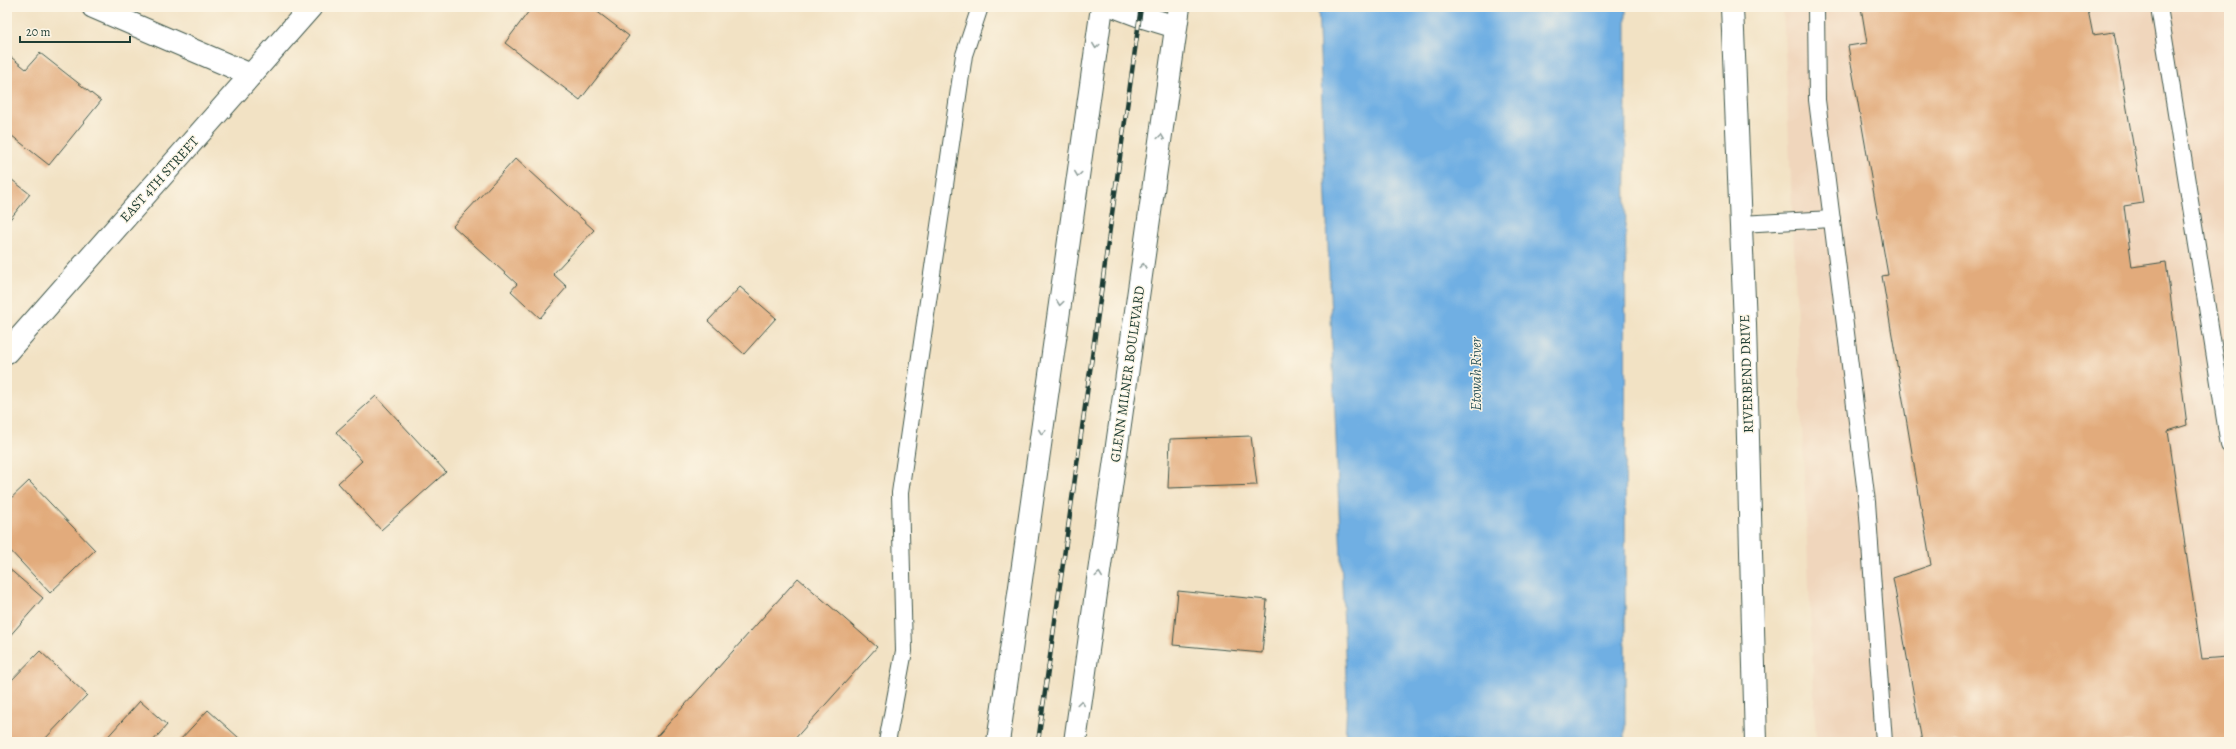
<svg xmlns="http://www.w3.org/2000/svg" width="2236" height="749" font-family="Alegreya,serif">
	<rect width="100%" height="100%" fill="#fcf5e5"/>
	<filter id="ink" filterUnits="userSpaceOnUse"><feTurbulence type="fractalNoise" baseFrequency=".025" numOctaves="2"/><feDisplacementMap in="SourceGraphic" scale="8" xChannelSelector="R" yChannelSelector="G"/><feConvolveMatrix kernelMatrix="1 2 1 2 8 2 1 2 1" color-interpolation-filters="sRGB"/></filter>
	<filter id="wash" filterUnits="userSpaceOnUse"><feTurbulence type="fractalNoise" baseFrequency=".012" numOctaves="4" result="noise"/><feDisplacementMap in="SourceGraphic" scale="16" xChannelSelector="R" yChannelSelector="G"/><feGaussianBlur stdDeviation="0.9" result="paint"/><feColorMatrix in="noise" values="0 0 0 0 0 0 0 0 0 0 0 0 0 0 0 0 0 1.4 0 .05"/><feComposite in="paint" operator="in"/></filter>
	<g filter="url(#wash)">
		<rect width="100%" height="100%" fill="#f2e2c4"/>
		<!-- built -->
		<polygon fill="#f0d6bc" points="1783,7 2229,7 2229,742 1816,742"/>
		<!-- water -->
		<polygon fill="#6fafe3" stroke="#47768c" points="1318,7 1626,7 1625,742 1345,742 1347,702"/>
		<g id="blocks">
			<!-- building -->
			<g fill="#e2ab7c">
				<polygon points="532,7 591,7 629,36 580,100 505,43"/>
				<polygon points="1861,7 2097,7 2088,10 2093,35 2114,32 2143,203 2124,206 2132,267 2166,262 2187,425 2168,431 2202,659 2227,657 2229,668 2229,742 1922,742 1893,578 1931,565 1882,276 1888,275 1848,46 1867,43"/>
				<polygon points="40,53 101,101 49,165 7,132 7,54 26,69"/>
				<polygon points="516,158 594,230 553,274 567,287 540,318 511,291 517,284 453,226"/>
				<polygon points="7,176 30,194 7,223"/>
				<polygon points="740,287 776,318 744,354 708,321"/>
				<polygon points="376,396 446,472 381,530 338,483 362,461 336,432"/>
				<polygon points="1251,436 1257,485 1168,488 1170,439"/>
				<polygon points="29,481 95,550 50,593 7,547 7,502"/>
				<polygon points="7,567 43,598 7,639"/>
				<polygon points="798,578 877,647 792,742 652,742"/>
				<polygon points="1178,591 1267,600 1262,653 1173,645"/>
				<polygon points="40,651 87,695 42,742 7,742 7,685"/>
				<polygon points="140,701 167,725 152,742 103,742"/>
				<polygon points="208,710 239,738 235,742 178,742"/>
			</g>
		</g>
	</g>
	<g filter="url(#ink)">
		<use href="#blocks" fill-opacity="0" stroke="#3f564a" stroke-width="1"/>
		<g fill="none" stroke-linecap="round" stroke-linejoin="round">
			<defs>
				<g id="lane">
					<polyline points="1816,7 1817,100 1867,502 1884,742"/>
					<polyline points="2159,7 2229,445"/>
					<polyline points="1741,224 1832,219"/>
					<polyline points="887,742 904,651 900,493 964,55 980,7"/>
				</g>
				<g id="street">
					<polyline points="93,7 251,75"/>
					<polyline points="1116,7 1140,16 1176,27"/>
				</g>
				<g id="secondary">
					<polyline points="1732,7 1745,324 1756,742"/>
					<polyline points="7,352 311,7"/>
					<polyline points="998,742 1102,7"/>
					<polyline points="1075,742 1179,7"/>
				</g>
			</defs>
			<!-- lane casing -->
			<use href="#lane" stroke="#3f564a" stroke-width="18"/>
			<!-- street casing -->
			<use href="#street" stroke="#3f564a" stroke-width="24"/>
			<!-- secondary casing -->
			<use href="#secondary" stroke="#3f564a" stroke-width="24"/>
			<!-- lane -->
			<use href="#lane" stroke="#fff" stroke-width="16"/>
			<!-- street -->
			<use href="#street" stroke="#fff" stroke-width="22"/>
			<!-- secondary -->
			<use href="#secondary" stroke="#fff" stroke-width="22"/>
			<defs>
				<polyline id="rail" points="1038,742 1141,7"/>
			</defs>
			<!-- rail casing -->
			<use href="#rail" stroke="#1f3d34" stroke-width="4.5"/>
			<!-- rail -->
			<use href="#rail" stroke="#fcf5e5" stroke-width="3" stroke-dasharray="9" stroke-linecap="butt"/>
		</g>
		<!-- one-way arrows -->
		<defs><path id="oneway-chevron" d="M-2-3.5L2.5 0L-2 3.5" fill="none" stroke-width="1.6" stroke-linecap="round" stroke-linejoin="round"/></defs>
		<g stroke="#8f9e9a">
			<use href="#oneway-chevron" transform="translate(1096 46) rotate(98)"/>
			<use href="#oneway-chevron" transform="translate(1161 137) rotate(-82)"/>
			<use href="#oneway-chevron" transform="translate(1078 174) rotate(98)"/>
			<use href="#oneway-chevron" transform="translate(1143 266) rotate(-82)"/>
			<use href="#oneway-chevron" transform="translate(1060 303) rotate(98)"/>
			<use href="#oneway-chevron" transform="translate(1042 432) rotate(98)"/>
			<use href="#oneway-chevron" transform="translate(1099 575) rotate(-82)"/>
			<use href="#oneway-chevron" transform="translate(1081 703) rotate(-82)"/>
		</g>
	</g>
	<g text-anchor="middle" stroke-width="3" stroke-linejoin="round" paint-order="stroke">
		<!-- street labels -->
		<g font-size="14" fill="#1f3d34" stroke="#fcf5e5">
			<text transform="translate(159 179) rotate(-48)" y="5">EAST 4TH STREET</text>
			<text transform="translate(1127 374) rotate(-82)" y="5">GLENN MILNER BOULEVARD</text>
			<text transform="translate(1746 374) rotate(-92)" y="5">RIVERBEND DRIVE</text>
		</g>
		<!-- water labels -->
		<g font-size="15" font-style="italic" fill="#335a60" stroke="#fcf5e5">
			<text transform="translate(1476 374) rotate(-90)" y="5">Etowah River</text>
		</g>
	</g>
	<!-- margin -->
	<rect width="2236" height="749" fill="none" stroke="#fcf5e5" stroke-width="24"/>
	<!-- scale -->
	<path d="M20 36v6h110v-6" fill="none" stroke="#1f3d34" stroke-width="2"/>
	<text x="26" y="36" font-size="12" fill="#1f3d34" stroke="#fcf5e5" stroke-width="3" paint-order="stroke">20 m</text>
</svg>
